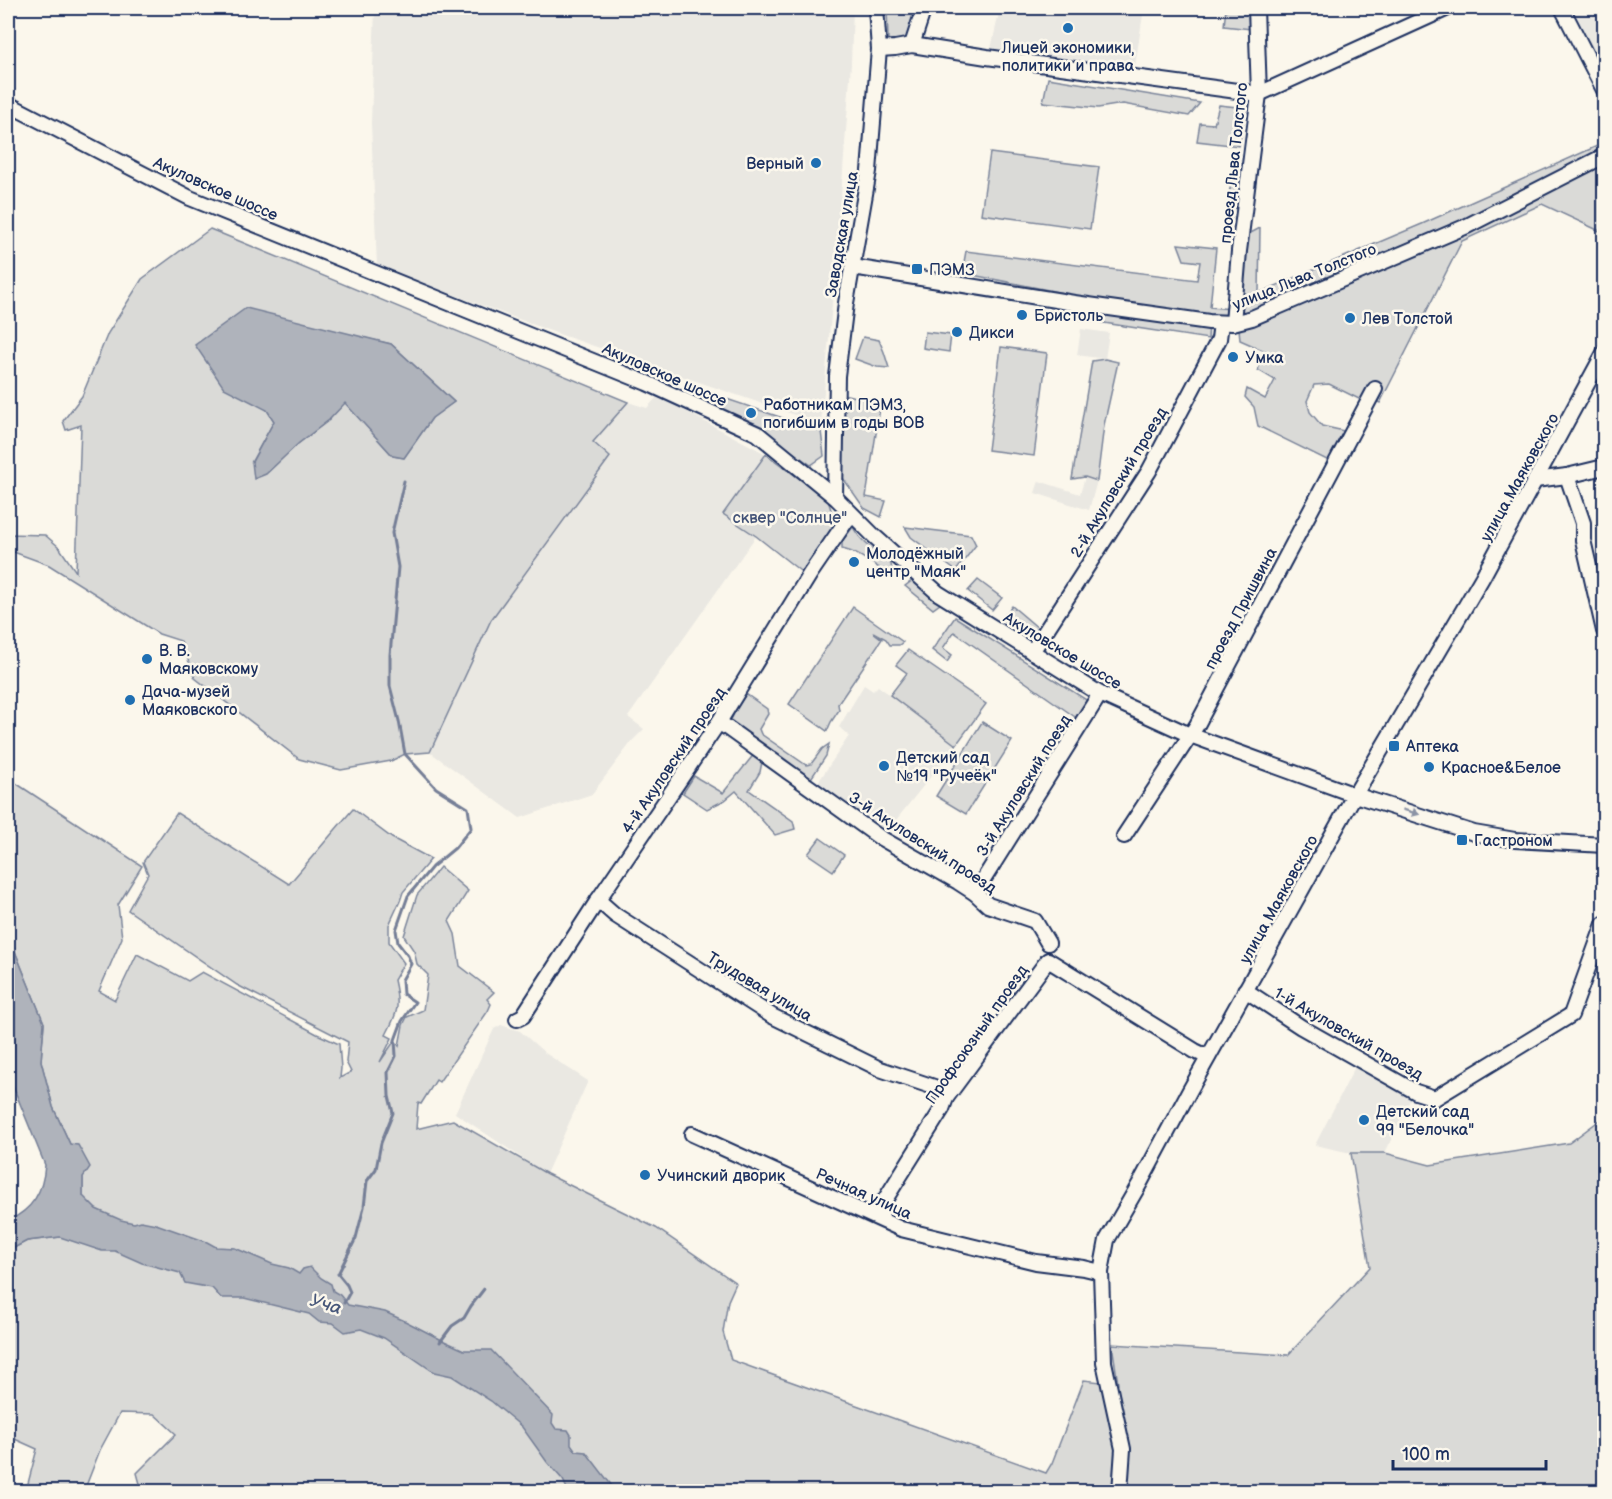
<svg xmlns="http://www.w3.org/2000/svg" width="1612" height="1499" font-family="'Balsamiq Sans',sans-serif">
	<rect width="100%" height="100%" fill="#fbf7ec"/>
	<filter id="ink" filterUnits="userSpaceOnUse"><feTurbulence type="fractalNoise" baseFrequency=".0167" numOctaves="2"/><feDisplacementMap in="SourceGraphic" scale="12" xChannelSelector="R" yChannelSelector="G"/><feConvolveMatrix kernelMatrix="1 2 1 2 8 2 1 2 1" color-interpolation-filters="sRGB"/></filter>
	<g filter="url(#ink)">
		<!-- built -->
		<g fill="#eae8e2">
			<polygon points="375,8 853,8 851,64 837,250 821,424 553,332 377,266 371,123"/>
			<polygon points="1000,8 1144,8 1134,72 991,49"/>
			<polygon points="1570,8 1604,8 1604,74"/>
			<polygon points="1081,329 1109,333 1105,359 1077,355"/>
			<polygon points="656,398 672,404 766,454 723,513 756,536 628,717 644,729 633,740 592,794 520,818 430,752 491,620 609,457 593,443 628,402 647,408"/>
			<polygon points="1085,477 1097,481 1089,510 1035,493 1039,481 1080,494"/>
			<polygon points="864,685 873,691 878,686 956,745 884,835 815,787 849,736 839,727"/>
			<polygon points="501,1025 520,1031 545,1053 588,1081 546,1174 455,1113 494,1029"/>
			<polygon points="1356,1065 1413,1094 1385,1153 1351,1153 1315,1145"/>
		</g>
		<!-- green -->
		<g fill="#dadad7" stroke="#7a849a" stroke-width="1.5" fill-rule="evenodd">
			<polygon points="887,8 918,8 907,40 888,40"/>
			<polygon points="1226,8 1253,8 1251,29 1224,26"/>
			<polygon points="1048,78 1200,103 1189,116 1123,104 1098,108 1043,102"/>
			<polygon points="1219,105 1246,108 1239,146 1197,141 1200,123 1214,124"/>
			<polygon points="1604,143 1604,233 1542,204 1462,241 1380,403 1364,395 1361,400 1329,384 1314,385 1307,401 1310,412 1322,426 1344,431 1329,461 1258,426 1254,407 1245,397 1247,389 1265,399 1275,380 1258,370 1265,351 1240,340 1237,304 1245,236 1260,228 1259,293 1422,224"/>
			<polygon points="990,153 1099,167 1090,229 981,214"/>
			<polygon points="1234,163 1238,165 1231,222 1225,221"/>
			<path d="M210 229 628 402 593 442 610 457 491 620 430 752 405 754 391 761 341 770 299 759 195 678 181 641 159 634 49 565 8 550V534L45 535 59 547 76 572 81 425 66 430 63 421 82 396 108 333 142 279ZM351 335 391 344 454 402 432 418 404 458 393 456 345 402 329 420 299 443 252 461 274 421 267 410Z"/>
			<polygon points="1178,244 1216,248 1210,307 1231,309 1225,325 1209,322 1208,339 1072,318 1074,303 1196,319 962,273 966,251 1197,280 1200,262 1184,260"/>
			<polygon points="925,332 951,335 949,352 923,348"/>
			<polygon points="863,337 879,340 884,352 889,368 877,367 855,359"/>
			<polygon points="1001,347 1047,353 1034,456 988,450"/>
			<polygon points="1105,359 1118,362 1104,425 1097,481 1085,477 1072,479 1092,361"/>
			<polygon points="691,387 821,431 824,456 811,465 759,429 689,392"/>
			<polygon points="842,394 881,402 866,497 886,501 881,517 864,508 843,478 840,457"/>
			<polygon points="766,454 828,500 836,526 804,574 756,536 723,514"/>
			<path d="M853 527C861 543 878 553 891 564L893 577C876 567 861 553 842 549V541Z"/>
			<polygon points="905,527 971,535 976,545 956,571 911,537"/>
			<polygon points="913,580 919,580 944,601 933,609 905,586"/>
			<polygon points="978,580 1002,598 992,610 968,591"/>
			<polygon points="1012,606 1039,629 1033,639 1002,619"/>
			<polygon points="853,607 903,642 899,645 890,645 886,639 873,632 882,639 838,704 839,710 831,722 827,731 789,704"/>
			<polygon points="955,617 1088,701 1078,719 954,632 943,648 952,655 947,662 932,650"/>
			<polygon points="908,650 986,704 956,745 890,695 907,673 896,665"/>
			<polygon points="746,694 767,709 768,714 759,729 761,734 806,765 811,764 822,749 829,744 826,756 808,783 735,730 731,720 736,709"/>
			<polygon points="982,722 1012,741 966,814 936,796"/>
			<polygon points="755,753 762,762 760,772 749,790 793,821 795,829 775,835 736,791 725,800 707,809 683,793 694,776 723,793"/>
			<path d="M8 778 142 866 118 905 122 938 99 991 115 1000 137 954 188 981 202 972 317 1034 339 1044 341 1068 340 1078 351 1072 346 1062 348 1042 237 985 128 910 148 874 143 862 177 813 289 884 353 809 392 838 431 859 403 892 400 901 389 925V942L404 963 394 980C400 1006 398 1012 386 1035L392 1038 380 1062 395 1040 399 1046 403 1025 407 1017 423 1010 428 975 417 964 414 951 404 936 417 895 440 867 468 891 449 921 455 934 460 966 494 992 487 999 491 1004 488 1011 439 1082 436 1080 421 1104 418 1103 416 1129 453 1120 547 1174 656 1228 736 1283 728 1301 723 1332 731 1360 1046 1473 1052 1463 1084 1380 1118 1384 1112 1344 1288 1355 1370 1267 1351 1153H1385L1430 1165 1569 1143 1600 1120 1604 1121V1491H142L137 1473 176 1434 154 1414 120 1413 100 1450 84 1491H26L37 1449 8 1436V1251L27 1241 60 1237 83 1196V1177L70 1144 53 1107 41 1061 44 1023 8 934Z"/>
			<polygon points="820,838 844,855 833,871 808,854"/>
		</g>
		<!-- water -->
		<g fill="#afb3bb" stroke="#747e96" stroke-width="1.5">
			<polygon points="246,308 391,344 454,402 432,418 404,458 393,456 345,403 329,420 299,443 266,474 254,479 252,462 274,421 267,410 224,388 195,345"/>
			<path d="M8 934 44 1023 41 1061 53 1107 70 1144 78 1145 90 1167 83 1177V1196L96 1209 121 1220 134 1223 141 1221 156 1224 207 1242 216 1247 235 1248 272 1264 289 1268 299 1274 303 1269 310 1267 321 1278 331 1284 333 1291 340 1295 348 1305 385 1312 407 1322 442 1340 464 1350H491L553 1415 552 1423 556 1429 568 1430 571 1435V1444L576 1451 586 1452 612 1486 621 1491H568L563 1480 547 1462 522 1427 491 1401 452 1376 434 1372 384 1338 361 1329 345 1332 333 1323 319 1322 309 1314 244 1298H221L212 1288 185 1283 180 1273 142 1263 115 1251H102L60 1237 27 1241 8 1251V1221C33 1209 43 1192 45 1165L8 1074Z"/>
		</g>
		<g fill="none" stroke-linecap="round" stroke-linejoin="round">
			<!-- stream -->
			<g stroke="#747e96" stroke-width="3">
				<polyline points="344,1303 350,1292 347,1285 338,1274 356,1238 364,1207 367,1181 376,1169 381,1143 393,1113 389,1096 388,1072 396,1056 395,1040 402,1021 415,1002 403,994 402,980 411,964 408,956 398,943 396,930 408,896 432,867 455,848 471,828 468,808 436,788 405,754 399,721 390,686 390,655 398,567 392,533 404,481"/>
				<polyline points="440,1342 452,1326 464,1318 471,1306 484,1289"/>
			</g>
			<defs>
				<g id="minor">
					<polyline points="1562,8 1604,90"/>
					<polyline points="912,45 987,57 1259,94 1448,8"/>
					<polyline points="879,49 895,48 912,45 924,8"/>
					<polyline points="8,104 190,198 647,383 758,434 835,497 874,536 938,593 1100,694 1190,735 1355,795 1474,833 1515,840 1604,845"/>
					<polyline points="853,267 1074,303 1209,322 1233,323 1252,318 1467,226 1604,156"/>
					<polyline points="1233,323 1239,251 1259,94 1256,8"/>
					<polyline points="1567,476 1583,523 1583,540 1604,631"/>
					<polyline points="1535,480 1567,476 1604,467"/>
					<polyline points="835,497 837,376 846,303 869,171 879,49 876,8"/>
					<polyline points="1032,652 1149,471 1219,339 1221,323"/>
					<polyline points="719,722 879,837 958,882 975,893 988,905 1035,921 1048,943"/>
					<polyline points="1124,836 1197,725 1375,389"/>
					<polyline points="975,893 1100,694"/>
					<polyline points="598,900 615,915 772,1016 880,1069 934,1087 946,1098"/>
					<polyline points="1245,990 1301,1027 1416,1092 1435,1098 1571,1015 1604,924"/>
					<polyline points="517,1019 523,1016 598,900 719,722 810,574 851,514"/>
					<polyline points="692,1134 901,1229 1036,1262 1084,1268 1101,1272"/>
					<polyline points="882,1219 881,1206 942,1109 946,1098 1048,960 1195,1051 1208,1057"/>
					<polyline points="1120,1492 1123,1449 1104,1362 1101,1272 1107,1240 1140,1183 1190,1090 1350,803 1482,578 1604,353"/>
				</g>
			</defs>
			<!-- minor casing -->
			<use href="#minor" stroke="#1b2f5e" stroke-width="18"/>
			<!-- minor -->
			<use href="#minor" stroke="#fbf7ec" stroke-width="14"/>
		</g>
		<!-- one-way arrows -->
		<defs><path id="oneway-solid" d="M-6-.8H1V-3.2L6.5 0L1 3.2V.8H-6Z" transform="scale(1.5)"/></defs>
		<use fill="#8b93a5" href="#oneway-solid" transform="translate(1411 812) rotate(17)"/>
	</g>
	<!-- markers -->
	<g fill="#1f6fb2" stroke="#fbf7ec" stroke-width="2">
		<circle cx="1068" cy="28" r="6"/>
		<circle cx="816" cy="163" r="6"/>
		<rect x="911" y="263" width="12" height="12" rx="3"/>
		<circle cx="1022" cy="315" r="6"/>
		<circle cx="1350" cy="318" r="6"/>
		<circle cx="957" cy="332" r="6"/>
		<circle cx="1233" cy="357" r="6"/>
		<circle cx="751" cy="413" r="6"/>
		<circle cx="854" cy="562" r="6"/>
		<circle cx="147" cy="659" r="6"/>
		<circle cx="130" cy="700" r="6"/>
		<rect x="1388" y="740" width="12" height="12" rx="3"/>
		<circle cx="884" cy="766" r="6"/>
		<circle cx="1429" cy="767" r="6"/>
		<rect x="1456" y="834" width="12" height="12" rx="3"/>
		<circle cx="1364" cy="1120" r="6"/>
		<circle cx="645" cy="1175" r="6"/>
	</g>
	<g text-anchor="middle" stroke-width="5" stroke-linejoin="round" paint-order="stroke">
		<!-- poi labels -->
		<g font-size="16" fill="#1b2f5e" stroke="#fbf7ec" text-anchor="start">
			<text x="1068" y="53" text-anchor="middle">Лицей экономики,<tspan x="1068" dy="18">политики и права</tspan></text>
			<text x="804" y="169" text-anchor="end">Верный</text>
			<text x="929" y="275">ПЭМЗ</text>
			<text x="1034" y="321">Бристоль</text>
			<text x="1362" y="324">Лев Толстой</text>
			<text x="969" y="338">Дикси</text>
			<text x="1245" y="363">Умка</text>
			<text x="763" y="410">Работникам ПЭМЗ,<tspan x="763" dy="18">погибшим в годы ВОВ</tspan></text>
			<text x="866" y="559">Молодёжный<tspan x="866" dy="18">центр "Маяк"</tspan></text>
			<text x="159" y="656">В. В.<tspan x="159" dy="18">Маяковскому</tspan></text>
			<text x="142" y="697">Дача-музей<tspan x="142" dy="18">Маяковского</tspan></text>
			<text x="1406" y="752">Аптека</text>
			<text x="896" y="763">Детский сад<tspan x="896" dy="18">№19 "Ручеёк"</tspan></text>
			<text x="1441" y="773">Красное&amp;Белое</text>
			<text x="1474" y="846">Гастроном</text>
			<text x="1376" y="1117">Детский сад<tspan x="1376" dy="18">99 "Белочка"</tspan></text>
			<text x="657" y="1181">Учинский дворик</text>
		</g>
		<!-- street labels -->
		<g font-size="16" fill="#1b2f5e" stroke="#fbf7ec">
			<text transform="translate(1233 163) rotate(-84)" y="6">проезд Льва Толстого</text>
			<text transform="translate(216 188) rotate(24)" y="6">Акуловское шоссе</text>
			<text transform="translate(841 234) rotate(-80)" y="6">Заводская улица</text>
			<text transform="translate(1304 276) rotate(-22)" y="6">улица Льва Толстого</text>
			<text transform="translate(665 374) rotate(24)" y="6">Акуловское шоссе</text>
			<text transform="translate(1519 477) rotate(-61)" y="6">улица Маяковского</text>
			<text transform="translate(1118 482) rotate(-59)" y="6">2-й Акуловский проезд</text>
			<text transform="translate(1240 608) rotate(-62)" y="6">проезд Пришвина</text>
			<text transform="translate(1063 650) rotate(31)" y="6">Акуловское шоссе</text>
			<text transform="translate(673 760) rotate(-56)" y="6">4-й Акуловский проезд</text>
			<text transform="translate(1023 785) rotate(-58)" y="6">3-й Акуловский поезд</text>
			<text transform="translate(923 842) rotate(33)" y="6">3-й Акуловский проезд</text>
			<text transform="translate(1278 899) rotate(-61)" y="6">улица Маяковского</text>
			<text transform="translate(760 986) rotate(31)" y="6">Трудовая улица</text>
			<text transform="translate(1349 1033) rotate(30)" y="6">1-й Акуловский проезд</text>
			<text transform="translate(976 1034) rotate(-55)" y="6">Профсоюзный проезд</text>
			<text transform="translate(864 1193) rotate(24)" y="6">Речная улица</text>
		</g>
		<!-- park labels -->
		<g font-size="16" fill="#415176" stroke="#fbf7ec">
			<text x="790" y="523">сквер "Солнце"</text>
		</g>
		<!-- water labels -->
		<g font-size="18" font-style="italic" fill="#47577a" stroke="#fbf7ec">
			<text transform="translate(326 1304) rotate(17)" y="6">Уча</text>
		</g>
	</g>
	<!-- margin -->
	<rect width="1612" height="1499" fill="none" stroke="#fbf7ec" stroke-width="30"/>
	<rect x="15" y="15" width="1582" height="1469" fill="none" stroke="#1b2f5e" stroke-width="2" filter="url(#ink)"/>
	<!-- scale -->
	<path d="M1393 1460v9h153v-9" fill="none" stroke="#1b2f5e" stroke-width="3"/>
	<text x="1402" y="1460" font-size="18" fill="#1b2f5e" stroke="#fbf7ec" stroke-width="4.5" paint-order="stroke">100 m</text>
</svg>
